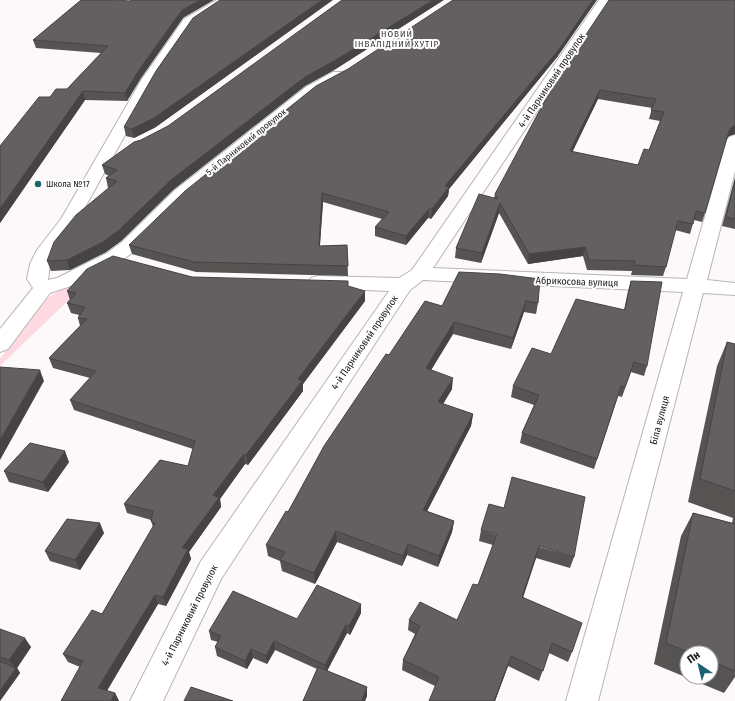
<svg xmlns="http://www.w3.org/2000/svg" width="735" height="701" font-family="'Fira Sans Condensed',sans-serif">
	<rect width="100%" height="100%" fill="#fdf8f9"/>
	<!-- green -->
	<polygon fill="#ffd9e1" points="101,269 0,366 0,359 44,300 93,270"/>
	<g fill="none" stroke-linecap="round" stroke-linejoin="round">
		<defs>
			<g id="street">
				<polygon points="217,0 231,0 193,25 156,79 78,220 56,251 50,264 48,280 57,278 107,253 122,242 174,191 306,87 333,72 343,72 345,75 343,78 316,93 186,199 136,250 121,261 71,286 50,293 8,349 0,352 0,329 33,288 27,279 30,264 37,250 61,219 142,79 184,19"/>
				<polygon points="599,0 611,0 433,268 687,279 727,140 729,137 735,135 735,171 707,280 735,283 735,295 703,293 598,701 566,701 683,292 423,280 410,290 221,579 163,701 130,701 201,561 389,291 318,288 311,286 308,282 311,278 318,276 399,278 412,270"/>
			</g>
		</defs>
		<!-- street casing -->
		<use href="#street" stroke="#b9b4b5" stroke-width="2"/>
		<!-- street -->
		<use href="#street" fill="#fff" fill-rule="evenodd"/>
	</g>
	<!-- wall -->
	<g fill="#565353" fill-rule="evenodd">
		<path d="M609 0H735V134L729 136 726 138 705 213 702 222 694 220 690 234 675 230 666 267 663 276 631 275 632 271 587 270 583 256 528 264 499 213 481 263 455 258 456 248 494 198 495 194ZM598 99 652 108 649 119 660 121 649 150 638 165 572 152Z"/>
		<polygon points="183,18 141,78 127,101 85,100 0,223 0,146 50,97 67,89 101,53 36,48 33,40"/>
		<polygon points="558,56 449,189 448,196 431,219 428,218 406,245 375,236 375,227 382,219 323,202 320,246 347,245 348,276 196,272 132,254 129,245 348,69"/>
		<polygon points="336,69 305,86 173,190 121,241 106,252 70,270 51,271 47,261 109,188 108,188 106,178 109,176 105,174 102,165 141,140 168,126"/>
		<polygon points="124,127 156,127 134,138 126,136"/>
		<polygon points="735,177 735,229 722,226"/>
		<polygon points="459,272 538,303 536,314 524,312 511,349 453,334 431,370 452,389 443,404 473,414 471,426 427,511 454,521 452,532 438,567 407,555 402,566 337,542 315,584 282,571 280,561 268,556 266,545 288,512 389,355 442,306"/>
		<polygon points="192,277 348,286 365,301 303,384 303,391 248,465 245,464 220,499 221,507 189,552 191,559 166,606 158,604 107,691 115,693 119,701 61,701 80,667 68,662 63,654 102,614 153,527 151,521 151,520 127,513 124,504 188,466 193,449 74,410 70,400 90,378 53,368 49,358 80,326 78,318 79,315 71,313 67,303 70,300 67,291"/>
		<polygon points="631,281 647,366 644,376 631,372 622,397 618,396 594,469 520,443 522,433 534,405 511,397 513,386 551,354 624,310 628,291"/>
		<path d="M727 342 735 344V677L724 693 654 664 681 536 693 513 732 523 733 518 688 502 717 366ZM687 653H711V677H687Z"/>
		<polygon points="69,462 48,492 9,482 4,471"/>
		<polygon points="481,530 574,557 570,568 536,558 523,598 572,652 568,662 549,653 539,681 508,666 495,701 430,701 435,686 402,670 403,660 415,634 408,630 409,620 457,620 478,585 493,545 479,541"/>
		<polygon points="104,533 80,570 50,561 45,551"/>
		<polygon points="361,604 361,613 350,635 347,633 327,671 367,687 367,696 365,701 303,701 317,669 275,650 267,664 253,658 247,669 217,656 215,647 218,642 211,640 209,631 297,619"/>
		<polygon points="0,629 31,647 17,668 20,673 0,701"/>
	</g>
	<!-- shaded-wall -->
	<g fill="#464344">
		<polygon points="200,0 214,0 183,18 141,78 127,101 125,93 139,70 182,10"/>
		<polygon points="322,0 333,0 156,127 134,138 132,129"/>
		<polygon points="433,0 444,0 336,69 305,86 173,190 121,241 106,252 70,270 67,260 171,180 305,77"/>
		<polygon points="593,0 597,0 558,56 449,189 448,196 431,219 432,209 445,186"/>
		<polygon points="600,90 598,99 568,161 570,151"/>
		<polygon points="83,91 85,100 0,223 0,209"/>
		<polygon points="735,126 735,134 729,136 726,140 729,131 732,127"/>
		<polygon points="322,193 323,202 319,255 319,246"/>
		<polygon points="500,203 499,213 481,263 482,253"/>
		<polygon points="429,209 428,218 406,245 406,236"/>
		<polygon points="585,247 583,256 528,264 529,254"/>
		<polygon points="365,291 365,301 303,384 303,391 248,465 246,455 298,379"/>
		<polygon points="526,301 524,312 511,349 513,338"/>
		<polygon points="454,322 453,334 425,380 426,368"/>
		<polygon points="40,370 44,381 0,460 0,440"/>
		<polygon points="453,378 452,389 437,414 438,402"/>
		<polygon points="473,414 471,426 422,521 423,510"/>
		<polygon points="65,451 69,462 48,492 43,482"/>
		<polygon points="244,454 245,464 220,499 221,507 189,552 191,559 166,606 163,597 182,548 213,495"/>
		<polygon points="454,521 452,532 438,567 439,556"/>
		<polygon points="100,523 104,533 80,570 75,560"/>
		<polygon points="336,531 337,542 315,584 314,573"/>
		<polygon points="408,544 407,555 402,566 403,556"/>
		<polygon points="539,546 536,558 519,608 522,597"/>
		<polygon points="155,595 158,604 103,697 98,688"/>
		<polygon points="361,604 361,613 350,635 349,626"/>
		<polygon points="346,625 347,633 326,673 325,665"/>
		<polygon points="25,638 31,647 17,668 20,673 0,701 0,691 16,669 9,660"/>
		<polygon points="274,641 275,650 267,664 266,656"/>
		<polygon points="251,649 253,658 247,669 245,661"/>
		<polygon points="511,656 508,666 495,701 494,701"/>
		<polygon points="367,687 367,696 365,701 362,701"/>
		<polygon points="115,693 119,701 111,701"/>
	</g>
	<!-- building -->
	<g fill="#646061" stroke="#464344" fill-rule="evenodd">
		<polygon points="81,0 115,0 130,1 131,0 200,0 182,10 139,70 125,93 83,91 0,209 0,146 39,97 50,97 56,89 67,89 108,46 33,40"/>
		<polygon points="220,0 322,0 154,118 132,129 124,127 156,71 193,18"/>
		<polygon points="342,0 433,0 336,60 305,77 171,180 118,231 103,242 67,260 47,261 54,242 76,215 117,181 106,178 117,170 102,165 134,142 141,140 168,126"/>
		<polygon points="453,0 593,0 560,48 445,186 449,187 432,209 429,209 406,236 375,227 389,212 322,193 319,246 347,245 348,266 194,262 129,245 185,191 316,86 348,69"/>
		<path d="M609 0H735V126L732 127 729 131 705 213 696 211 693 224 678 221 666 267 634 265 635 261 589 260 585 247 529 254 500 203 482 253 456 248 479 194 498 199 495 194 557 78ZM600 90 656 99 651 110 664 112 649 150 644 149 638 165 570 151Z"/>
		<polygon points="735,181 735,219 726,217"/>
		<polygon points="113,256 192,277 348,281 348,286 365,291 298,379 302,381 246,455 244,454 213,495 219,498 182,548 188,549 163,597 155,595 98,688 115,693 111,701 61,701 83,661 63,654 92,610 102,614 155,523 151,521 153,511 124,504 160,460 188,466 195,441 70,400 96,371 49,358 87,319 78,318 85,307 67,303 76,293 67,291 87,269"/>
		<polygon points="459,272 500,274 540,279 538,303 526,301 513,338 454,322 426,368 453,378 438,402 473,414 423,510 454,521 439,556 408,544 403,556 336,531 314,573 280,560 285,552 266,545 286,511 288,512 324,446 386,354 389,355 425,301 442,306"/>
		<polygon points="631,281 662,282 647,366 634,362 625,387 621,386 597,459 522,433 539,395 513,386 532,348 551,354 576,299 625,310"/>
		<polygon points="727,342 735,344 735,491 700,479"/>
		<polygon points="0,367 40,370 0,440"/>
		<polygon points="30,443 65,451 43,482 4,471"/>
		<polygon points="512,477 585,497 574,557 539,546 522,597 582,623 572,652 552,643 543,671 511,656 494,701 429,701 439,677 403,660 420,626 409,620 420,602 457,620 473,584 478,585 497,534 481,530 489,504 504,508"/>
		<polygon points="693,513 735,524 735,671 711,661 711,653 691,653 666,643"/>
		<polygon points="67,519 100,523 75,560 45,551"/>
		<polygon points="317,585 361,604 349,626 346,625 325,665 274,641 266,656 251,649 245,661 215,647 221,636 209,631 233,591 297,619"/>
		<polygon points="0,629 25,638 9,660 0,657"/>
		<polygon points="0,661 16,668 0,691"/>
		<polygon points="318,667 367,687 362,701 303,701"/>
		<polygon points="191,687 233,701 184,701"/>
	</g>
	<!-- markers -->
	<circle fill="#1b6372" stroke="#fff" stroke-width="1.5" cx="38" cy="184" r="4"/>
	<g text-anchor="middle" stroke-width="4" stroke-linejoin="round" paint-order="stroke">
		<!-- far-neighbourhood labels -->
		<g font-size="9" letter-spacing="1" fill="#3c3838" stroke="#fff">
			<text x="397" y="37">НОВИЙ<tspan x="397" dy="10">ІНВАЛІДНИЙ ХУТІР</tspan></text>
		</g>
		<!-- far-street labels -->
		<g font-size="9" fill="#222121" stroke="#fff">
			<text transform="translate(246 142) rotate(-39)" y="3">5-й Парниковий провулок</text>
		</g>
		<!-- far-poi labels -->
		<g font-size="9" fill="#222121" stroke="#fff" text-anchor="start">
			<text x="46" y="187">Школа №17</text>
		</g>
		<!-- street labels -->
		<g font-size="10" fill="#222121" stroke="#fff">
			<text transform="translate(551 80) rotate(-56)" y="4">4-й Парниковий провулок</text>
			<text transform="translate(577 281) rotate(2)" y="4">Абрикосова вулиця</text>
			<text transform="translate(364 342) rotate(-56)" y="4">4-й Парниковий провулок</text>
			<text transform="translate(659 420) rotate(-75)" y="4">Біла вулиця</text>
			<text transform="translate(189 615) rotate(-63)" y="4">4-й Парниковий провулок</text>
		</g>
	</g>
	<!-- north arrow -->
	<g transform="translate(699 665) rotate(325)"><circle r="19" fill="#ffffff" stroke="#a7a6a6"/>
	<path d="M0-3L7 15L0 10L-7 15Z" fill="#1b6372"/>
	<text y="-6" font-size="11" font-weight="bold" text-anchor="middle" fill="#222121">Пн</text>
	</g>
</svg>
